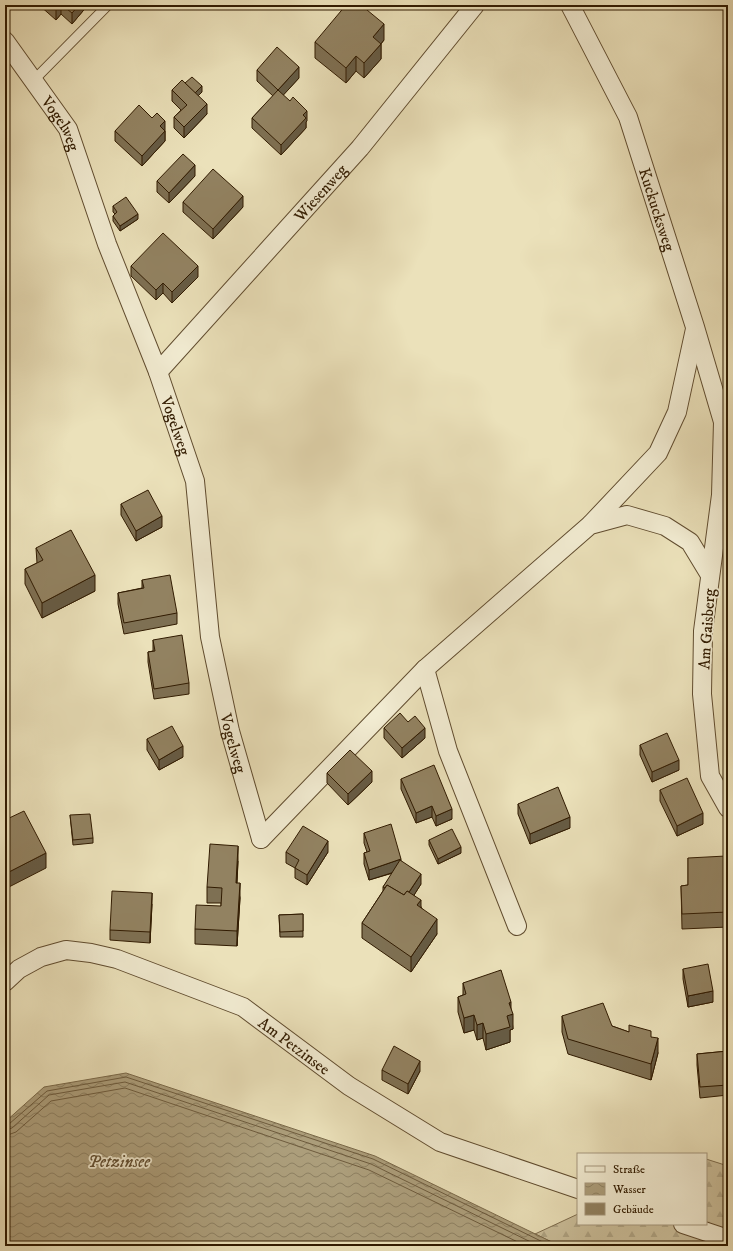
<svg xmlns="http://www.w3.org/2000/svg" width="733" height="1251" font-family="'IM FELL DW Pica',serif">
	<defs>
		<pattern id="forest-firs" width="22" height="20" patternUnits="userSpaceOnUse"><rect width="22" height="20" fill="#cbbf9b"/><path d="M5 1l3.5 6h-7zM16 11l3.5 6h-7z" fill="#afa484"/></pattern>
		<pattern id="water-waves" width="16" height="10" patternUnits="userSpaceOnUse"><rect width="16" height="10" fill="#ac9e7b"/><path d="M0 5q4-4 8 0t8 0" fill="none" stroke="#8d8062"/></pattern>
	</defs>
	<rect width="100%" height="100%" fill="#ebe1ba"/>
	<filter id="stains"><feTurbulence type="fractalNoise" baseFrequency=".005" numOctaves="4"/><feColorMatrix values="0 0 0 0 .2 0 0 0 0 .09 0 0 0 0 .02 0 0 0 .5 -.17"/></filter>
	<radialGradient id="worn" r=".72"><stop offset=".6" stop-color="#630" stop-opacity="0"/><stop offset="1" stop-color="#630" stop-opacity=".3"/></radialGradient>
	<!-- forest -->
	<polygon fill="url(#forest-firs)" stroke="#7e6d4e" points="706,1159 728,1166 728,1246 560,1246 535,1234 578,1214 578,1224 706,1224"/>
	<!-- water -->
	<polygon fill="url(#water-waves)" stroke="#7b6a4a" points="126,1073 375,1156 560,1246 5,1246 5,1122 44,1087"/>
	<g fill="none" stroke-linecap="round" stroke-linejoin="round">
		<!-- shore -->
		<g stroke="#6e5c3e" stroke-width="1">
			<polyline points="5,1125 9,1124 47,1091 126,1077 373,1159 551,1246"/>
			<polyline points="5,1130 12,1128 49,1095 125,1082 371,1164 539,1246"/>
			<polyline points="5,1136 16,1132 51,1101 125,1088 369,1170 526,1246"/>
		</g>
		<defs>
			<polyline id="service" points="33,81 108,5"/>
			<g id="minor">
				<path id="s1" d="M570 5 628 117 695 327 723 422 721 495 703 631 702 694 710 776 728 808"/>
				<path id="s2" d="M5 41 68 129 107 244 158 372 195 481 210 637 230 731 261 839"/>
				<path id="s3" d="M158 372 360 148 475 5"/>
				<polyline points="591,524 658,453 677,412 695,329"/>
				<polyline points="425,669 448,751 517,926"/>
				<polyline points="261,839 425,669 590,525 627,515 665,526 690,542 710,575"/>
				<path id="s4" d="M5 982 19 969 41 957 66 950 91 953 117 959 243 1007 349 1086 440 1142 578 1189"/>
				<polyline points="683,1224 728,1239"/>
			</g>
		</defs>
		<!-- service casing -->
		<use href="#service" stroke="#604c2f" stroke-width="11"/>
		<!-- minor casing -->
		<use href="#minor" stroke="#604c2f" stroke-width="20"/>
		<!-- service -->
		<use href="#service" stroke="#f2ecd2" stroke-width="9"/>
		<!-- minor -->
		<use href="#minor" stroke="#f2ecd2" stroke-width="18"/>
	</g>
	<!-- wall -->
	<g fill="#7e7053" stroke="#311b01">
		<polygon points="39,5 88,5 72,24 61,14 56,20"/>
		<polygon points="384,40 381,44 381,59 364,78 356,71 346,83 315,58 315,42"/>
		<polygon points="257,70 299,78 283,95 307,121 306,122 306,128 281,155 252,128 252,118 273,96 257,81"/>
		<polygon points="185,83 202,92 198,95 207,114 184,138 174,128 174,117 181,110 172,101 172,90"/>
		<polygon points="115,131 165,131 165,141 142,166 115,141"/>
		<polygon points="195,176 169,203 157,192 157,181"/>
		<polygon points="183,202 243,207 213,239 183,212"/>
		<polygon points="113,206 138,219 120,231 113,221 113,216 115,214 113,212"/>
		<polygon points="131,266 198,277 172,303 163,293 156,300 131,276"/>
		<polygon points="121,504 162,527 136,541 121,515"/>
		<polygon points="36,548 95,591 42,618 25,584 25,569 37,563"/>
		<polygon points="142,580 177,613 177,624 124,634 118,604 118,593 142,588"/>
		<polygon points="153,640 189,683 189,694 154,699 148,662 148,652 153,651"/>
		<polygon points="408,722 425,738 402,758 384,738 384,728"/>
		<polygon points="147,739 183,757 159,770 147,750"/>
		<polygon points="640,745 679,770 652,782 640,755"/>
		<polygon points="327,773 372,782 348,805 327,783"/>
		<polygon points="401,779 452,819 436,826 432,817 416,823 401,789"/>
		<polygon points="660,790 703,824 677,836 660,801"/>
		<polygon points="518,804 570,828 530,844 518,814"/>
		<polygon points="70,815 93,838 93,843 73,845"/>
		<polygon points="364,833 401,861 421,884 414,895 437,934 411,972 362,938 362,923 383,891 383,887 393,873 369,880 364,864 364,853 367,852 364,843"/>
		<polygon points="429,840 461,853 438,864 429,845"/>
		<polygon points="286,852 328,852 307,885 295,878 295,868 286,863"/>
		<polygon points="688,858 728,912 728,927 682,929 681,886 688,885"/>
		<polygon points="238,861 237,883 240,898 237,946 195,944 195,929 221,906 221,903 207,903 207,887"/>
		<polygon points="152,904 150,943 110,940 110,930"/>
		<polygon points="303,914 303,937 280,937 279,915"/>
		<polygon points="683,969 713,1002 688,1007 683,979"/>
		<polygon points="463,983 511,1010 513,1029 510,1030 510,1042 486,1050 483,1038 477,1040 474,1030 464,1033 458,1012 458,997 463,995"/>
		<polygon points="562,1016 612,1026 629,1032 651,1037 658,1053 651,1080 568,1054 562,1032"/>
		<polygon points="728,1051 728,1095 700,1098 697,1065 697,1054"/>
		<polygon points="382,1070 420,1071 408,1094 382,1080"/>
	</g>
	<!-- shaded-wall -->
	<g fill="#665b44" stroke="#311b01">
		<polygon points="60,5 61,5 61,14 56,20 56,10"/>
		<polygon points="79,5 88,5 72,24 72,13"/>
		<polygon points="384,24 384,40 373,53 373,37"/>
		<polygon points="381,44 381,59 364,78 364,63"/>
		<polygon points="356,56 356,71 346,83 346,68"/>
		<polygon points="299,67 299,78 278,101 278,90"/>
		<polygon points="202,86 202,92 193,101 193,95"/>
		<polygon points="207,104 207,114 184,138 184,127"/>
		<polygon points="307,111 307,121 306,122 306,128 281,155 281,145 303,115"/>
		<polygon points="165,121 165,141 142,166 142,156 160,126"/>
		<polygon points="195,165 195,176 169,203 169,193"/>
		<polygon points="243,196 243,207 213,239 213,229"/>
		<polygon points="138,214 138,219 120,231 120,226"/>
		<polygon points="198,266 198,277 172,303 172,292"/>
		<polygon points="163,283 163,293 156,300 156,290"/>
		<polygon points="162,516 162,527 136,541 136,531"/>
		<polygon points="95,575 95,591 42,618 42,603"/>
		<polygon points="425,728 425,738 402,758 402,748"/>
		<polygon points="183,746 183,757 159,770 159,760"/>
		<polygon points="679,760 679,770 652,782 652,772"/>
		<polygon points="372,771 372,782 348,805 348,794"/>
		<polygon points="432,806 432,817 416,823 416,813"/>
		<polygon points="452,809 452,819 436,826 436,816"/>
		<polygon points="703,813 703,824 677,836 677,826"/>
		<polygon points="570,817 570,828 530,844 530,834"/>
		<polygon points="328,841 328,852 307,885 307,875"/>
		<polygon points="238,846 238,861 236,898 236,883"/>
		<polygon points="461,847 461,853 438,864 438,859"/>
		<polygon points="46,853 46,868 5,889 5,874"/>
		<polygon points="401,859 401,870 369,880 369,870"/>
		<polygon points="421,874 421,884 404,911 404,900"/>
		<polygon points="240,883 240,898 237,946 237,931"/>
		<polygon points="152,893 152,904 150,943 150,932"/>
		<polygon points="421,900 421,916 417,905"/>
		<polygon points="437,919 437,934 411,972 411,957"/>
		<polygon points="713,991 713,1002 688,1007 688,996"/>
		<polygon points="511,1002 511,1015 513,1014 513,1029 510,1030 510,1042 486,1050 486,1034 507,1016 509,1003"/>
		<polygon points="474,1015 474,1030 464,1033 464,1018"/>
		<polygon points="483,1023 483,1038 477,1040 477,1025"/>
		<polygon points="658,1038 658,1053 651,1080 651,1064"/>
		<polygon points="420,1061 420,1071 408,1094 408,1084"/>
	</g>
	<!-- building -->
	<g fill="#928261" stroke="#311b01">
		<polygon points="51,5 60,5 56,10"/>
		<polygon points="62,5 79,5 72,13"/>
		<polygon points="346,5 361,5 384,24 373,37 381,44 364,63 356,56 346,68 315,42"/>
		<polygon points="277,47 299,67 278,90 290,101 293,97 307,111 303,115 306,118 281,145 252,118 278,90 257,70"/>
		<polygon points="192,77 202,86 195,93 185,83"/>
		<polygon points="182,80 207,104 184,127 174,117 187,105 172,90"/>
		<polygon points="139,105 152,118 157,113 165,121 160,126 165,131 142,156 115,131"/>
		<polygon points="183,154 195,165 169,193 157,181"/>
		<polygon points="213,169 243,196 213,229 183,202"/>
		<polygon points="126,197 138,214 120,226 113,216 117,212 113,206"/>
		<polygon points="163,233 198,266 172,292 163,283 156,290 131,266"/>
		<polygon points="148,490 162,516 136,531 121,504"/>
		<polygon points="71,530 95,575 42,603 25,569 43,560 36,548"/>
		<polygon points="170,575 177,613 124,623 118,593 144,588 142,580"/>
		<polygon points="182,635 189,683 154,689 148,652 155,651 153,640"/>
		<polygon points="400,713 408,722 415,716 425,728 402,748 384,728"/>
		<polygon points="172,726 183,746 159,760 147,739"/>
		<polygon points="667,733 679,760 652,772 640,745"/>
		<polygon points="350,750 372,771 348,794 327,773"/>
		<polygon points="434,765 452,809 436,816 432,806 416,813 401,779"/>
		<polygon points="687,778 703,813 677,826 660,790"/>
		<polygon points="558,787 570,817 530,834 518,804"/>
		<polygon points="24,811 46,853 5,874 5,820"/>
		<polygon points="90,814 93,838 73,840 70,815"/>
		<polygon points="391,824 401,859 369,870 364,853 370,851 364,833"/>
		<polygon points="303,826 328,841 307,875 295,868 299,860 286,852"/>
		<polygon points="452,829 461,847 438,859 429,840"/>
		<polygon points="210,844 238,846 236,883 240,883 237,931 195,929 196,905 221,906 222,888 207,887"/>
		<polygon points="726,856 728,912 682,914 681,886 688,885 688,858"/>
		<polygon points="400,860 421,874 409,892 407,891 404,895 387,885 385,888 383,887"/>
		<polygon points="387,885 404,895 407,891 421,900 417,905 437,919 411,957 362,923"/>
		<polygon points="112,891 152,893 150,932 110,930"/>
		<polygon points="303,914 303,931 280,932 279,915"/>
		<polygon points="708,964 713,991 688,996 683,969"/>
		<polygon points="501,970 511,1002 509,1003 513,1014 507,1016 510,1027 486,1034 483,1023 477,1025 474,1015 464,1018 458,997 466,994 463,983"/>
		<polygon points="603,1003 612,1026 629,1032 629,1025 651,1031 651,1037 658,1038 651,1064 568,1039 562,1016"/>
		<polygon points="394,1046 420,1061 408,1084 382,1070"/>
		<polygon points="728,1051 728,1085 700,1087 697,1054"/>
	</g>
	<g text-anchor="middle" stroke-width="3.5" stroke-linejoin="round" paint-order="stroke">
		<!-- street labels -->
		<g font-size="16" fill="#311b01" stroke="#f2ecd2">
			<text dy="6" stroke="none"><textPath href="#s2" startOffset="100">Vogelweg</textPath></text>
			<text dy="6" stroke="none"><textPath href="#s3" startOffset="242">Wiesenweg</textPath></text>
			<text dy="6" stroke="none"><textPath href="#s1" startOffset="223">Kuckucksweg</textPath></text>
			<text dy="6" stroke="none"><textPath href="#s2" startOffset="424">Vogelweg</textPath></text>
			<text transform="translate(706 629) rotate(-86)" y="6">Am Gaisberg</text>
			<text dy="6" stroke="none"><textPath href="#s2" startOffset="748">Vogelweg</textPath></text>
			<text dy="6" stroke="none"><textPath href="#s4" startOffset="321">Am Petzinsee</textPath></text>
		</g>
		<!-- water labels -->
		<g font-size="17" font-style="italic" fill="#624f32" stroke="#f2ecd2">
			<text x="119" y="1167">Petzinsee</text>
		</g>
	</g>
	<!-- margin -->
	<rect width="733" height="1251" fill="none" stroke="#ebe1ba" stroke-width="20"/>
	<rect x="6" y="6" width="721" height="1239" fill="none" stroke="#311b01" stroke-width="2"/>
	<rect x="10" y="10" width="713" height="1231" fill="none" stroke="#311b01"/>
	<!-- legend -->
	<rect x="577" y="1153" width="130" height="72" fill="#f2ecd2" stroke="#a5987e"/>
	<rect x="585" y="1166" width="20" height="6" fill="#f2ecd2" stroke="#a5987e"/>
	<text x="613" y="1173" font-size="12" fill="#311b01">Straße</text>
	<rect x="585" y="1183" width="20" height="12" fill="url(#water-waves)" stroke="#a5987e"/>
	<text x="613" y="1193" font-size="12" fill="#311b01">Wasser</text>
	<rect x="585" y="1203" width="20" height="12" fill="#928261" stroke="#a5987e"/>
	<text x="613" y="1213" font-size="12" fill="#311b01">Gebäude</text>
	<rect width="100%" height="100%" filter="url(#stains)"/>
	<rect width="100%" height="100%" fill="url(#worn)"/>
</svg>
